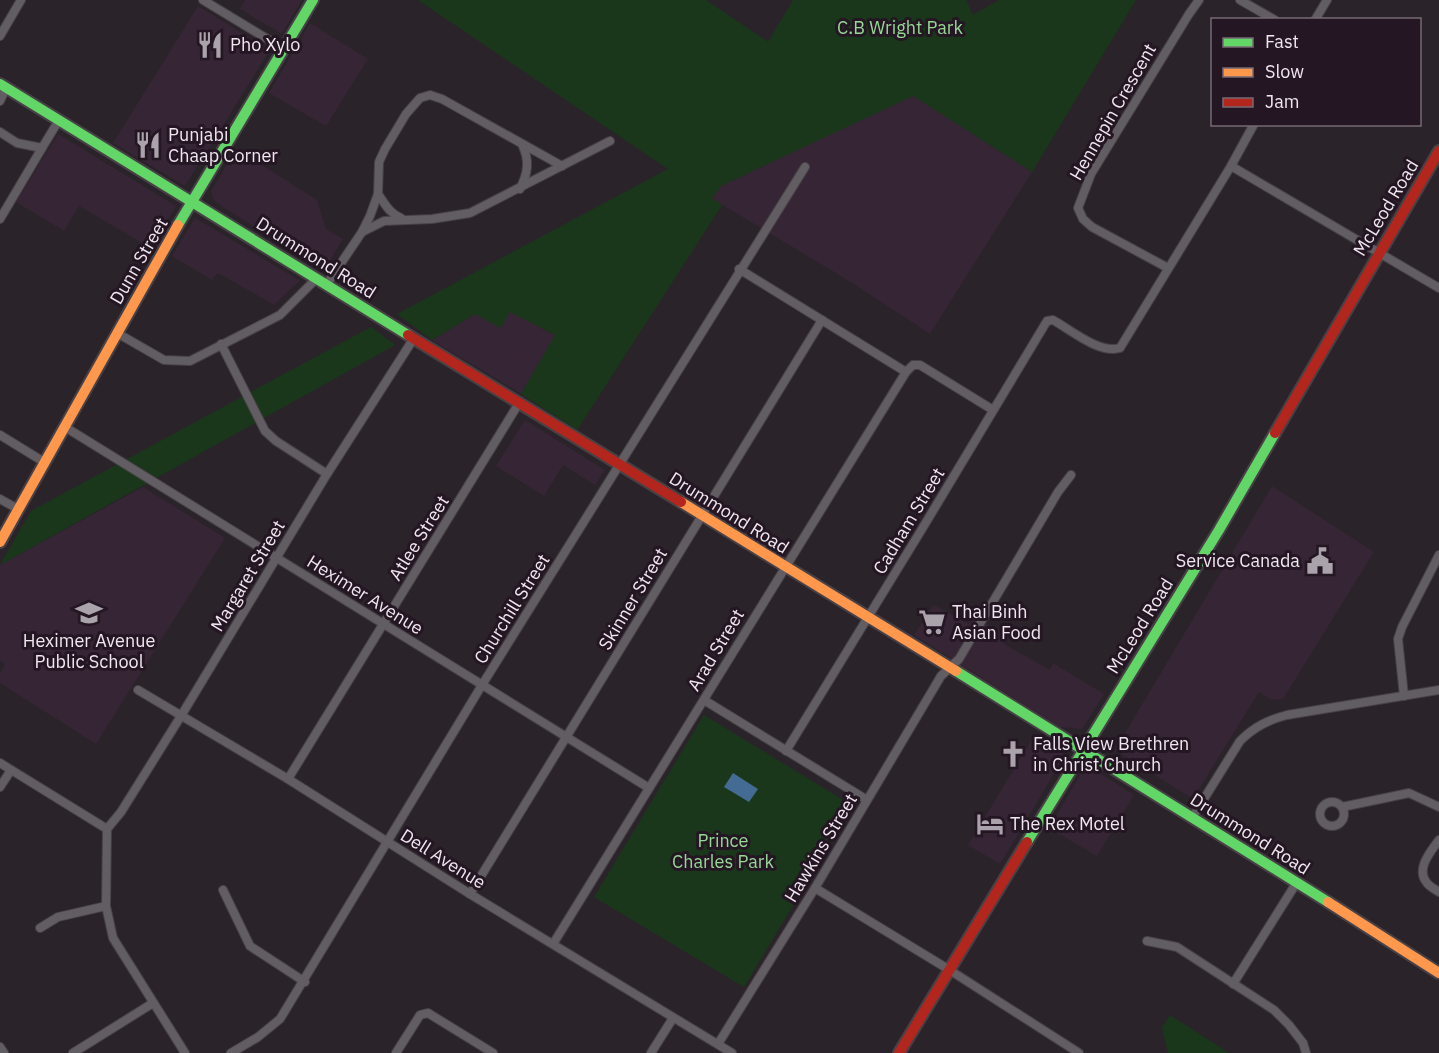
<svg xmlns="http://www.w3.org/2000/svg" width="1439" height="1053" font-family="'IBM Plex Sans',sans-serif">
	<rect width="100%" height="100%" fill="#2a242a"/>
	<!-- built -->
	<g fill="#362534">
		<polygon points="245,0 302,0 282,34 240,9"/>
		<polygon points="198,6 270,50 185,186 113,143"/>
		<polygon points="310,23 368,59 326,126 269,93"/>
		<polygon points="913,95 1032,172 930,334 854,284 711,198 721,186"/>
		<polygon points="58,134 176,206 151,248 79,206 64,231 16,202"/>
		<polygon points="236,149 317,200 326,229 343,239 323,271 214,201 211,191"/>
		<polygon points="195,218 299,280 299,281 274,305 218,273 212,280 172,256"/>
		<polygon points="510,311 556,336 521,394 432,340 475,314"/>
		<polygon points="525,420 605,470 595,485 563,465 544,496 496,466"/>
		<polygon points="1272,486 1374,552 1283,699 1272,700 1259,692 1193,799 1115,750"/>
		<polygon points="143,487 225,538 96,744 0,683 0,674 5,664 0,660 0,565"/>
		<polygon points="934,605 969,624 974,616 1008,636 1004,644 1050,670 1053,663 1104,694 1082,729 1060,727 914,635"/>
		<polygon points="1035,734 1061,750 1064,757 1000,864 968,845"/>
		<polygon points="1090,767 1134,795 1097,856 1049,828 1083,770"/>
	</g>
	<!-- green -->
	<g fill="#1a371b">
		<polygon points="418,0 706,0 768,42 793,0 966,0 973,15 999,0 1136,0 1032,172 913,96 721,186 712,198 722,205 577,430 521,394 555,335 510,312 500,328 475,314 432,340 397,314 668,169"/>
		<polygon points="371,327 395,345 0,565 31,511"/>
		<polygon points="704,715 853,806 744,987 594,897"/>
		<polygon points="1170,1015 1229,1053 1168,1053 1162,1028"/>
	</g>
	<!-- water -->
	<polygon fill="#436b93" points="733,773 758,789 749,802 724,787"/>
	<g fill="none" stroke-linecap="round" stroke-linejoin="round">
		<defs>
			<g id="street">
				<polyline points="203,0 284,49"/>
				<polyline points="1240,0 1275,20"/>
				<polyline points="1315,20 1327,0"/>
				<polyline points="0,36 21,0"/>
				<polyline points="0,101 6,88"/>
				<polyline points="0,132 17,143 42,148 59,120"/>
				<polyline points="1231,166 1439,288"/>
				<path d="M520 189C528 173 530 161 522 144"/>
				<path d="M378 194C385 204 389 213 401 218"/>
				<polyline points="0,219 42,148"/>
				<polyline points="362,232 384,221 432,219 470,213 610,141"/>
				<polyline points="1168,268 1092,227 1083,219 1078,208 1091,174 1189,14 1199,0"/>
				<polyline points="739,269 906,372"/>
				<polyline points="327,284 362,232 370,216 378,194 379,162 385,149 406,114 420,98 430,95 442,99 562,166"/>
				<polyline points="117,333 164,360 190,361 280,315 317,278"/>
				<polyline points="221,344 265,431 276,441 327,474"/>
				<polyline points="65,427 649,788"/>
				<polyline points="0,435 44,462"/>
				<polyline points="0,499 18,509"/>
				<polyline points="138,690 288,779 470,894 732,1053"/>
				<polyline points="1404,696 1398,639 1402,627 1439,555"/>
				<polyline points="704,700 867,800"/>
				<path d="M786 751 922 529 1047 321 1053 320C1071 330 1099 354 1120 348L1231 166 1254 124"/>
				<polyline points="0,763 107,829"/>
				<polyline points="288,779 519,403"/>
				<polyline points="0,787 11,770"/>
				<circle cx="1332" cy="814" r="12"/>
				<polyline points="1342,807 1409,793 1439,807"/>
				<path d="M1192 818 1240 741C1254 727 1268 720 1287 715L1439 690"/>
				<polyline points="107,829 121,812 181,716 327,474 414,338"/>
				<polyline points="107,829 106,906 113,938 185,1053"/>
				<path d="M1439 840C1431 851 1415 869 1427 883 1430 887 1436 890 1439 892"/>
				<polyline points="815,888 948,969 1079,1053"/>
				<polyline points="223,890 250,946 305,982"/>
				<polyline points="470,894 822,320"/>
				<polyline points="40,928 58,917 106,906"/>
				<polyline points="1147,941 1177,947 1274,1010 1289,1025 1303,1043 1306,1053"/>
				<polyline points="553,944 906,372 913,365 920,365 993,410"/>
				<polyline points="1233,984 1297,882"/>
				<polyline points="718,1044 815,888 941,676 959,659 1058,492 1071,475"/>
				<polyline points="0,1047 4,1053"/>
				<polyline points="73,1053 153,1003"/>
				<polyline points="231,1053 258,1037 280,1019 482,685 805,167"/>
				<polyline points="396,1053 420,1015 428,1013 493,1053"/>
				<polyline points="651,1053 673,1018"/>
			</g>
			<g id="fast">
				<polyline points="0,84 408,335"/>
				<polyline points="178,225 313,0"/>
				<polyline points="956,671 1328,902"/>
				<polyline points="1027,842 1219,530 1275,433"/>
			</g>
			<g id="slow">
				<polyline points="681,502 956,671"/>
				<polyline points="0,542 178,225"/>
				<polyline points="1328,902 1439,973"/>
			</g>
			<g id="jam">
				<polyline points="408,335 681,502"/>
				<polyline points="1275,433 1439,151"/>
				<polyline points="899,1053 1027,842"/>
			</g>
		</defs>
		<!-- street casing -->
		<use href="#street" stroke="#474146" stroke-width="10"/>
		<!-- fast casing -->
		<use href="#fast" stroke="#474146" stroke-width="14"/>
		<!-- slow casing -->
		<use href="#slow" stroke="#474146" stroke-width="14"/>
		<!-- jam casing -->
		<use href="#jam" stroke="#474146" stroke-width="14"/>
		<!-- street -->
		<use href="#street" stroke="#625d62" stroke-width="8"/>
		<!-- fast -->
		<use href="#fast" stroke="#63d668" stroke-width="10"/>
		<!-- slow -->
		<use href="#slow" stroke="#ff974d" stroke-width="10"/>
		<!-- jam -->
		<use href="#jam" stroke="#b3261e" stroke-width="10"/>
	</g>
	<!-- icons -->
	<defs>
		<symbol id="restaurant-bare" viewBox="-9 -9 18 18"><path d="M-5-6h1v4h1v-4h1v4h1v-4h1v5L-1.5 .5V6h-2V.5L-5-1ZM5-6V6H3V1.5H1.5Q1.5-4 5-6Z" fill="#aba3ab" stroke="#241623" stroke-width="2.5" paint-order="stroke"/></symbol>
		<symbol id="civic-bare" viewBox="-9 -9 18 18"><path d="M-.6-6.5H3V-4.5H.6V-3L4-1V1h2V6H-6V1h2V-1L-.6-3ZM-1.2 2.5V6h2.4V2.5Z" fill="#aba3ab" stroke="#241623" stroke-width="2.5" paint-order="stroke"/></symbol>
		<symbol id="school-bare" viewBox="-9 -9 18 18"><path d="M0-5L7-2L0 1L-7-2ZM-4 1L0 2.5L4 1V4Q0 6-4 4Z" fill="#aba3ab" stroke="#241623" stroke-width="2.5" paint-order="stroke"/></symbol>
		<symbol id="supermarket-bare" viewBox="-9 -9 18 18"><path d="M-6-5.5h2.5l.6 2H6L4.5 2H-2.5L-4.4-4H-6ZM-1.5 3.2a1.3 1.3 0 1 0 .1 0ZM3 3.2a1.3 1.3 0 1 0 .1 0Z" fill="#aba3ab" stroke="#241623" stroke-width="2.5" paint-order="stroke"/></symbol>
		<symbol id="church-bare" viewBox="-9 -9 18 18"><path d="M-1.2-6h2.4v3.5h3.3v2.4h-3.3V6h-2.4V-.1h-3.3v-2.4h3.3Z" fill="#aba3ab" stroke="#241623" stroke-width="2.5" paint-order="stroke"/></symbol>
		<symbol id="hotel-bare" viewBox="-9 -9 18 18"><path d="M-6-4.5h1.5V1H6V5H4.5V3h-9V5H-6ZM-4 0a1.8 1.8 0 1 1 3.6 0ZM.5 0V-2.5h3Q6-2.5 6 0Z" fill="#aba3ab" stroke="#241623" stroke-width="2.5" paint-order="stroke"/></symbol>
	</defs>
	<g fill-rule="evenodd">
		<use href="#restaurant-bare" x="191" y="26" width="38" height="38"/>
		<use href="#restaurant-bare" x="129" y="126" width="38" height="38"/>
		<use href="#civic-bare" x="1301" y="542" width="38" height="38"/>
		<use href="#school-bare" x="70" y="594" width="38" height="38"/>
		<use href="#supermarket-bare" x="913" y="603" width="38" height="38"/>
		<use href="#church-bare" x="994" y="735" width="38" height="38"/>
		<use href="#hotel-bare" x="971" y="805" width="38" height="38"/>
	</g>
	<g text-anchor="middle" stroke-width="6" stroke-linejoin="round" paint-order="stroke">
		<!-- park labels -->
		<g font-size="18" fill="#96d895" stroke="#241623">
			<text x="900" y="34">C.B Wright Park</text>
			<text x="723" y="847">Prince<tspan x="723" dy="21">Charles Park</tspan></text>
		</g>
		<!-- poi labels -->
		<g font-size="18" fill="#f1e7f0" stroke="#241623" text-anchor="start">
			<text x="230" y="51">Pho Xylo</text>
			<text x="168" y="141">Punjabi<tspan x="168" dy="21">Chaap Corner</tspan></text>
			<text x="1300" y="567" text-anchor="end">Service Canada</text>
			<text x="952" y="618">Thai Binh<tspan x="952" dy="21">Asian Food</tspan></text>
			<text x="89" y="647" text-anchor="middle">Heximer Avenue<tspan x="89" dy="21">Public School</tspan></text>
			<text x="1033" y="750">Falls View Brethren<tspan x="1033" dy="21">in Christ Church</tspan></text>
			<text x="1010" y="830">The Rex Motel</text>
		</g>
		<!-- street labels -->
		<g font-size="18" fill="#f1e7f0" stroke="#241623">
			<text transform="translate(1113 112) rotate(-60)" y="6">Hennepin Crescent</text>
			<text transform="translate(1386 208) rotate(-59)" y="6">McLeod Road</text>
			<text transform="translate(316 258) rotate(32)" y="6">Drummond Road</text>
			<text transform="translate(139 261) rotate(-60)" y="6">Dunn Street</text>
			<text transform="translate(729 513) rotate(32)" y="6">Drummond Road</text>
			<text transform="translate(909 521) rotate(-59)" y="6">Cadham Street</text>
			<text transform="translate(419 538) rotate(-58)" y="6">Atlee Street</text>
			<text transform="translate(248 576) rotate(-59)" y="6">Margaret Street</text>
			<text transform="translate(365 595) rotate(32)" y="6">Heximer Avenue</text>
			<text transform="translate(633 599) rotate(-59)" y="6">Skinner Street</text>
			<text transform="translate(512 609) rotate(-58)" y="6">Churchill Street</text>
			<text transform="translate(1140 626) rotate(-58)" y="6">McLeod Road</text>
			<text transform="translate(716 650) rotate(-59)" y="6">Arad Street</text>
			<text transform="translate(1250 834) rotate(32)" y="6">Drummond Road</text>
			<text transform="translate(821 848) rotate(-59)" y="6">Hawkins Street</text>
			<text transform="translate(443 859) rotate(32)" y="6">Dell Avenue</text>
		</g>
	</g>
	<!-- legend -->
	<rect x="1211" y="18" width="210" height="108" fill="#241623" stroke="#766a75" stroke-width="1.5"/>
	<rect x="1223" y="38" width="30" height="9" fill="#63d668" stroke="#766a75" stroke-width="1.5"/>
	<text x="1265" y="48" font-size="18" fill="#f1e7f0">Fast</text>
	<rect x="1223" y="68" width="30" height="9" fill="#ff974d" stroke="#766a75" stroke-width="1.5"/>
	<text x="1265" y="78" font-size="18" fill="#f1e7f0">Slow</text>
	<rect x="1223" y="98" width="30" height="9" fill="#b3261e" stroke="#766a75" stroke-width="1.5"/>
	<text x="1265" y="108" font-size="18" fill="#f1e7f0">Jam</text>
</svg>
